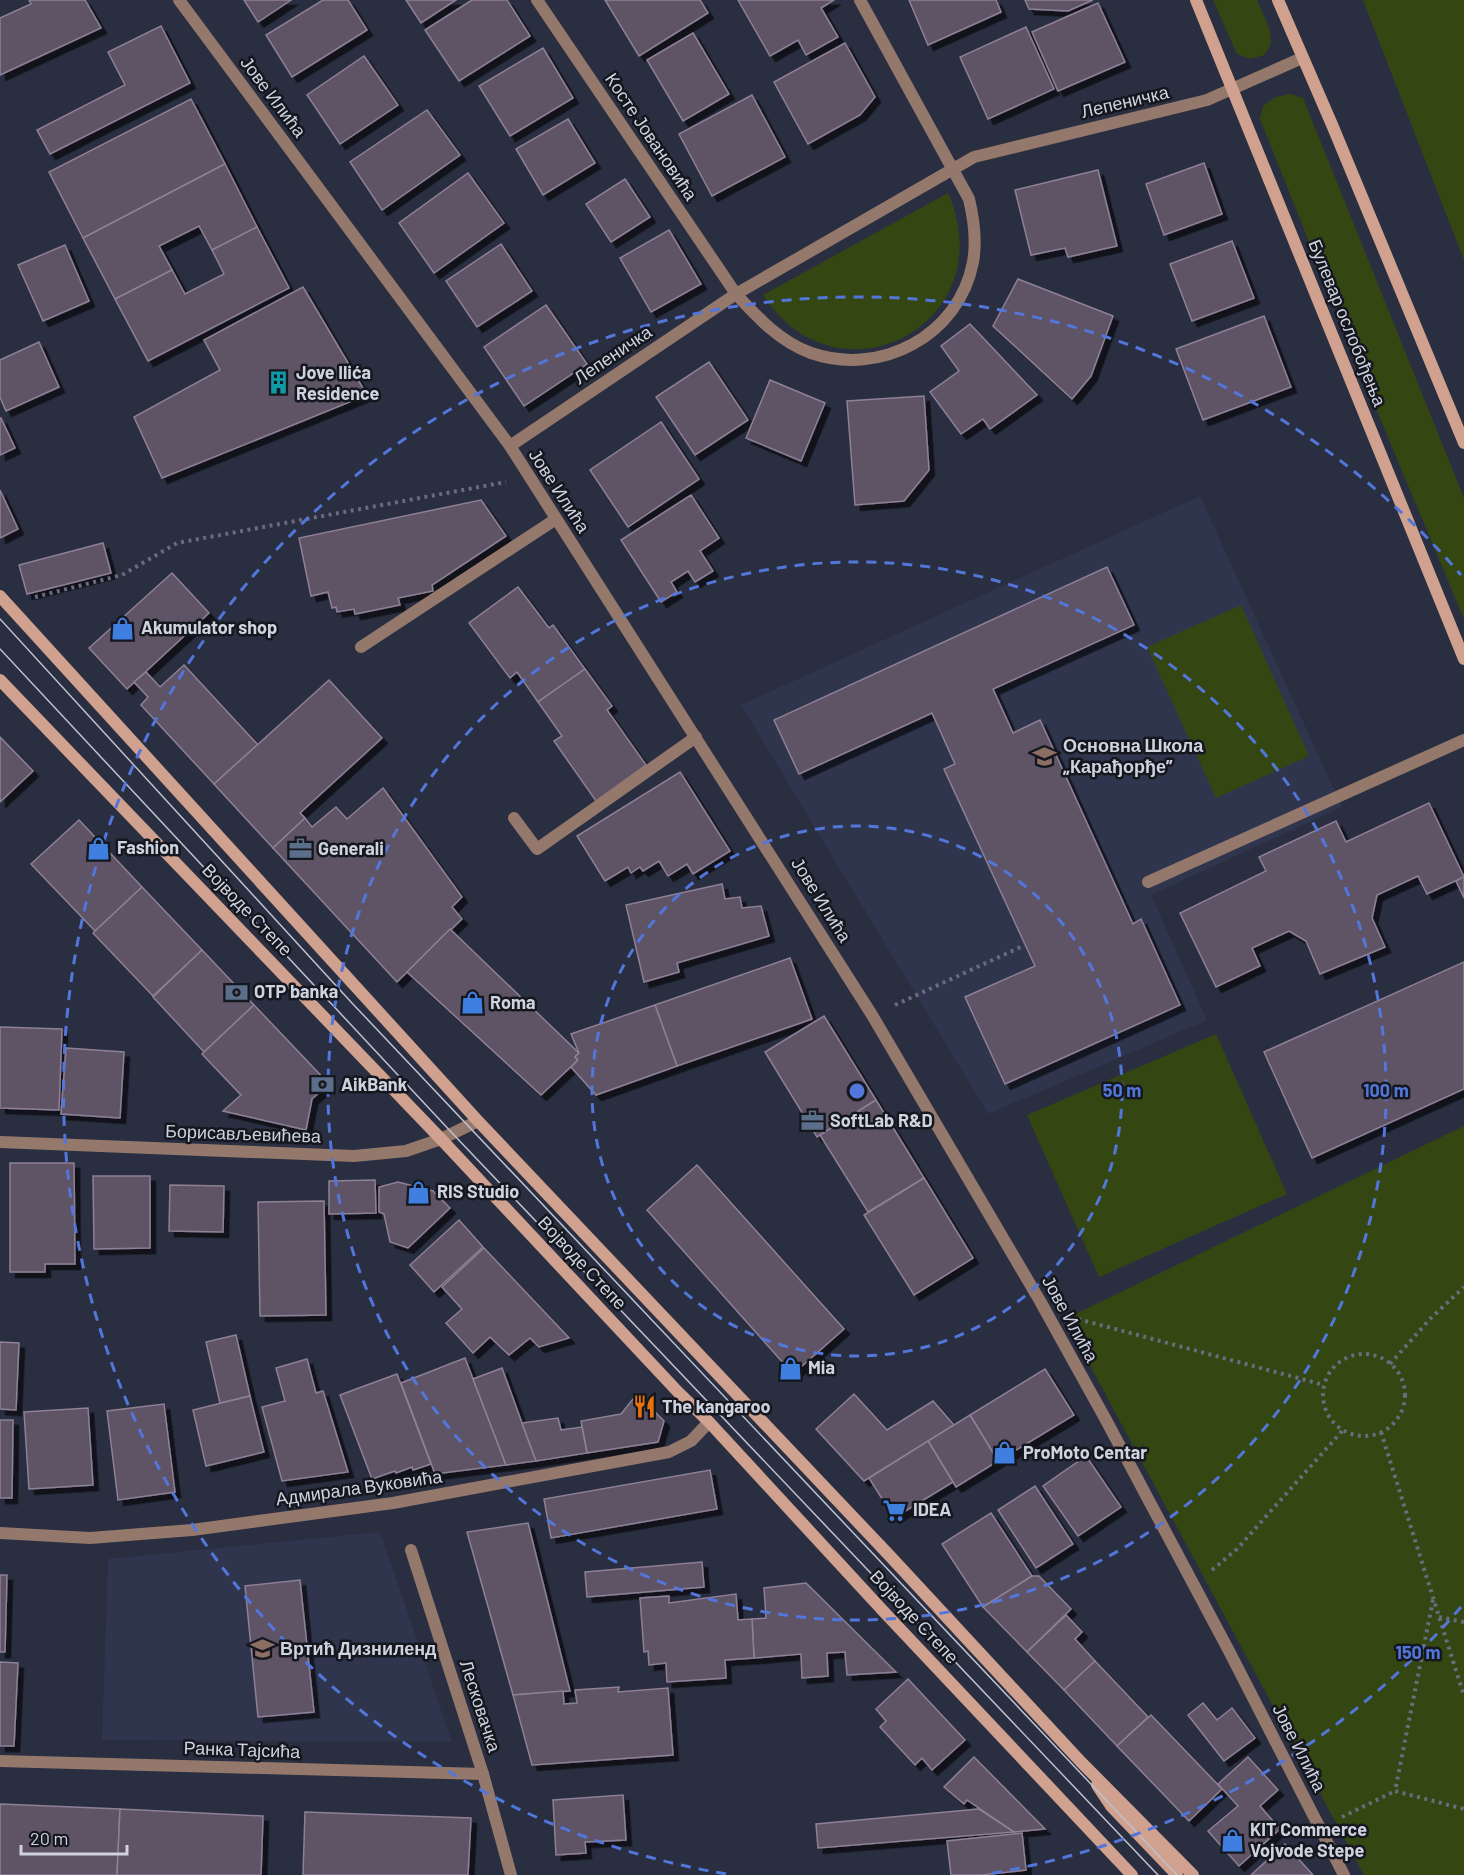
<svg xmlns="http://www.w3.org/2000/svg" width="1464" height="1875" font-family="Barlow,sans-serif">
	<defs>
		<filter id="shadow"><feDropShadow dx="5.5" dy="5.5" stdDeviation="0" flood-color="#0009"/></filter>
	</defs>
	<rect width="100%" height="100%" fill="#2a2e41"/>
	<!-- built -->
	<g fill="#30354e">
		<polygon points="1200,496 1342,807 1151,895 1207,1020 988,1114 741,705"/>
		<polygon points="380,1532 452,1742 102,1740 108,1559"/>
	</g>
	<!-- green -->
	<g fill="#344713">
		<path d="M1213 0H1257C1264 18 1280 39 1264 55L1250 59 1237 54Z"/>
		<polygon points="1363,0 1464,0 1464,260"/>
		<polygon points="1291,94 1303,98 1464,498 1464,619 1367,387 1260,119 1263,106 1276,97"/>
		<path d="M948 193C1005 322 839 412 763 295Z"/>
		<polygon points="1241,605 1309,756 1216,798 1147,647"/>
		<polygon points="1216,1034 1287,1194 1099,1277 1027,1115"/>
		<polygon points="1464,1126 1464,1875 1364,1875 1065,1319"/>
	</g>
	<!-- building -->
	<g fill="#5e5266" stroke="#8e8096" stroke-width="1.5" filter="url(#shadow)">
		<polygon points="29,0 85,0 101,28 0,75 0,18 31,4"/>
		<polygon points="244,0 291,0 258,22"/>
		<polygon points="323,0 348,0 367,30 292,77 266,35"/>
		<polygon points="406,0 456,0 421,23"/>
		<polygon points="472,0 507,0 530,36 459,81 425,30"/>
		<polygon points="605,0 700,0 708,13 639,56"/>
		<polygon points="738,0 834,0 821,8 838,37 806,55 798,40 770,56"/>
		<polygon points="909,0 996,0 1001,12 928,45"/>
		<polygon points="1025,0 1093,0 1068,11 1029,9"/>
		<polygon points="1098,3 1125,62 1058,91 1032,32"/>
		<polygon points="161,26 190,83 50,154 37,130 125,85 108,52"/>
		<polygon points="1026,27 1054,89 988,119 960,57"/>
		<polygon points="693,33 729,94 683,121 647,60"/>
		<polygon points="845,43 875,97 860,115 808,144 774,82"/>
		<polygon points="543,48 573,98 510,136 479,86"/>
		<polygon points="364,56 398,105 340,144 307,95"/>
		<polygon points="752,95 785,157 712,196 679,134"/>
		<polygon points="191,99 225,164 83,238 49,172"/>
		<polygon points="427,110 460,155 382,210 350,162"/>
		<polygon points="568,119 595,163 543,195 516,149"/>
		<polygon points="1204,163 1222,214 1164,235 1146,184"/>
		<polygon points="225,164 257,227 212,250 199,226 159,246 172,270 115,299 83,238"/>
		<polygon points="1098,170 1117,246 1068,257 1065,248 1031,255 1015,190"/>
		<polygon points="468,173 504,223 434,273 399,223"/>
		<polygon points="625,179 650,217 611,242 586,204"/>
		<polygon points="257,227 289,288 148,361 115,299 172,270 185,294 224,274 212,250"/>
		<polygon points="669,230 701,284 651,312 620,258"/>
		<polygon points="1232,241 1254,298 1192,321 1170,264"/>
		<polygon points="501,244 532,291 477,327 446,281"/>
		<polygon points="65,245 89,301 43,321 18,265"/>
		<polygon points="1018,279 1113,316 1091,376 1072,399 993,326"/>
		<polygon points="303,287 367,395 162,478 134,417 220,370 204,340"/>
		<polygon points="546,305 587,364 524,406 484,347"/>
		<polygon points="1264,316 1291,387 1203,420 1176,349"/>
		<polygon points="970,324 1037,395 990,429 983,419 961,434 930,392 959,371 941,346"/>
		<polygon points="39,342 59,387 6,411 0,397 0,360"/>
		<polygon points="709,362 748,420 695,455 656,397"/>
		<polygon points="770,380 825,403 801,461 746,438"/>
		<polygon points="924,396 929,470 904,501 855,505 847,401"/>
		<polygon points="1,418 15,448 0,455 0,418"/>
		<polygon points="661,422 699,479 628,527 590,470"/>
		<polygon points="0,490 18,529 0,538"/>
		<polygon points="691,495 719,538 700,551 713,571 695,582 688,571 671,582 677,592 661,602 621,540"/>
		<polygon points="481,500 506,536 432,585 433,591 398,598 400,605 355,614 354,609 337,612 336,607 332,608 328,592 311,596 299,538"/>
		<polygon points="103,543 111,573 27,594 19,565"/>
		<polygon points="1107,567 1134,625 993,689 1013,733 1040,720 1133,924 1141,919 1180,1005 1005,1084 965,997 1035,966 944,769 955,764 932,713 799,774 774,720"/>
		<polygon points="172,573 209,613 127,689 89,648"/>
		<polygon points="518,587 549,628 553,625 585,669 538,702 517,672 510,678 469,623"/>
		<polygon points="184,665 258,745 214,784 141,705 148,697 134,682 146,672 160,687"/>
		<polygon points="585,669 612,706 607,710 646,765 596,801 554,741 562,736 538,702"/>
		<polygon points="329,680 382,738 300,813 305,818 273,848 214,784"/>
		<polygon points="0,737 33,771 0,802"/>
		<polygon points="680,772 730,851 693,874 687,864 668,876 659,861 643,871 640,867 631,873 628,867 605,881 577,836"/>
		<polygon points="383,788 462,897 452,907 462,919 397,982 273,848 305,818 312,827 336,807 347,819"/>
		<polygon points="1429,803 1464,877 1427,894 1418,876 1377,895 1372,918 1385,947 1320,974 1306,941 1289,931 1252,948 1260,966 1216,987 1180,913 1266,871 1259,857 1336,821 1346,842"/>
		<polygon points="79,820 142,887 95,931 31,864"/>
		<polygon points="1464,877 1464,898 1456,881"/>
		<polygon points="722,884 725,899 740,897 742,908 761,906 769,936 677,963 679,972 644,982 626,905"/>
		<polygon points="142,887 202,950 153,996 93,933"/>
		<polygon points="450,929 579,1053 575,1057 578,1060 541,1095 407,972"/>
		<polygon points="202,950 254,1005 204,1052 153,997"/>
		<polygon points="790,958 812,1019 677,1066 655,1005"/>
		<polygon points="1464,962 1464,1089 1312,1158 1264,1052"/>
		<polygon points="254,1005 329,1084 312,1099 306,1130 223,1111 241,1095 202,1054"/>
		<polygon points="655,1005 677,1066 596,1095 571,1067 578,1060 575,1057 579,1053 571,1034"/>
		<polygon points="824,1016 876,1100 817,1137 765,1052"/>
		<polygon points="0,1027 62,1029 59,1110 0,1108"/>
		<polygon points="66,1048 124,1052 120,1118 61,1114"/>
		<polygon points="876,1100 924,1178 868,1212 820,1135"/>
		<polygon points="10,1163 74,1163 75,1264 45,1264 45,1272 10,1272"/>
		<polygon points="697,1165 844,1329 793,1374 647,1210"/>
		<polygon points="93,1176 150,1176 150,1248 94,1249"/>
		<polygon points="924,1178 973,1258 914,1295 864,1215"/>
		<polygon points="375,1180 376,1213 329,1214 329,1181"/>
		<polygon points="398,1182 433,1191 450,1208 408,1248 390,1242 384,1214 379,1212 379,1187"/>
		<polygon points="170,1185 224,1186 223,1232 169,1231"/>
		<polygon points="324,1201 326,1315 260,1316 258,1202"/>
		<polygon points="459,1220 483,1247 434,1292 410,1265"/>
		<polygon points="484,1248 569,1338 539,1347 530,1338 509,1355 490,1337 473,1353 446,1323 462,1309 442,1287"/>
		<polygon points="236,1335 250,1396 220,1403 206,1342"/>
		<polygon points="0,1342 19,1343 16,1410 0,1409"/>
		<polygon points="465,1358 506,1465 435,1474 401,1383"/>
		<polygon points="307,1359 316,1393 323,1391 348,1472 282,1481 262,1407 285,1401 276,1368"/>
		<polygon points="502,1368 522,1423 536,1461 506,1465 473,1379"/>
		<polygon points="1045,1369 1074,1415 998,1461 970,1415"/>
		<polygon points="397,1374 431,1464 413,1470 412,1467 396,1473 395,1471 372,1479 340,1395"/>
		<polygon points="637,1394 664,1421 658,1442 587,1453 581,1421 621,1414"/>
		<polygon points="854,1394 887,1430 933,1401 954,1425 864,1481 816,1429"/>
		<polygon points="250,1396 264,1452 206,1466 193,1410"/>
		<polygon points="164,1404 175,1492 118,1500 107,1411"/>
		<polygon points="88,1408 93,1485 29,1489 24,1412"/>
		<polygon points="970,1415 998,1461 956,1487 928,1441"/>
		<polygon points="558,1418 561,1430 582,1427 587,1453 536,1461 522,1423"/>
		<polygon points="0,1420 13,1420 12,1498 0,1498"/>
		<polygon points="928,1441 953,1482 894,1518 869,1478"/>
		<polygon points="1086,1456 1121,1507 1078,1536 1043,1486"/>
		<polygon points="710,1470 717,1509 551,1538 544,1499"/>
		<polygon points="1035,1486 1073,1544 1036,1568 998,1510"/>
		<polygon points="991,1513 1032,1576 983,1607 942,1544"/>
		<polygon points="528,1523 570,1691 513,1695 467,1532"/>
		<polygon points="702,1562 704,1587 587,1597 585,1572"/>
		<polygon points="0,1575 7,1575 5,1652 0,1652"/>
		<polygon points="1032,1576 1039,1576 1071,1609 1027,1652 983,1607"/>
		<polygon points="300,1580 314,1712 258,1717 245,1586"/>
		<polygon points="806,1583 896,1672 847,1675 845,1652 827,1653 828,1676 802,1678 801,1654 754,1658 752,1619 766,1618 764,1588"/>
		<polygon points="736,1594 738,1620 752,1619 754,1658 725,1660 726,1678 667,1682 666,1663 649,1665 648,1651 644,1652 640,1598 669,1596 669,1603"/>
		<polygon points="1066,1615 1082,1632 1075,1639 1095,1661 1064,1690 1027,1652"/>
		<polygon points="1095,1661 1148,1717 1117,1746 1064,1690"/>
		<polygon points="0,1662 18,1663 14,1746 0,1746"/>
		<polygon points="908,1679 965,1740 932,1770 922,1758 915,1765 880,1727 886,1721 876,1709"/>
		<polygon points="619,1687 618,1692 668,1688 673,1755 532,1765 513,1695 563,1691 564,1704 577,1703 575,1690"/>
		<polygon points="1203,1703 1217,1720 1232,1708 1255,1738 1224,1761 1188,1715"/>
		<polygon points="1151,1715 1222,1789 1189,1821 1117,1746"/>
		<polygon points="974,1757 1045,1829 1014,1832 967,1800 964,1804 944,1787"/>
		<polygon points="1248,1757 1278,1790 1260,1806 1280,1829 1239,1866 1208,1831 1238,1806 1218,1784"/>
		<polygon points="623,1795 626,1840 585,1842 586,1853 556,1855 553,1800"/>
		<polygon points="0,1804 120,1809 117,1875 0,1875"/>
		<polygon points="120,1809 263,1816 261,1875 117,1875"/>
		<polygon points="979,1809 1014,1832 818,1848 816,1824"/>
		<polygon points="305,1812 471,1818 468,1875 303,1875"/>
		<polygon points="1022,1833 1026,1870 981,1875 951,1875 947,1841"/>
		<polygon points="1285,1844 1313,1875 1251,1875"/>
	</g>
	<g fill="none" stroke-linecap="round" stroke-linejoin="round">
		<!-- path -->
		<g stroke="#686c7d" stroke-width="4" stroke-dasharray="3 4.5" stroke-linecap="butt">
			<polyline points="35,597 122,575 177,543 506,482"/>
			<polyline points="895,1005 1025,945"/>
			<polyline points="1078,1319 1324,1385"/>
			<circle cx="1364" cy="1395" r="41"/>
			<polyline points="1390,1364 1430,1319 1464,1287"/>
			<polyline points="1381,1432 1464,1696"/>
			<polyline points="1212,1570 1237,1549 1343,1430"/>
			<polyline points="1433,1600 1395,1791 1464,1809"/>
			<polyline points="1439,1617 1464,1622"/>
			<polyline points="1342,1817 1395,1791"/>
		</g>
		<!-- lane -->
		<g stroke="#95786c" stroke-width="12">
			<polyline points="361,647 556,519"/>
			<polyline points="514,818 537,849 696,737"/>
			<polyline points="1148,882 1464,740"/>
		</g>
		<!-- street -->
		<g stroke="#95786c" stroke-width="12">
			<polyline points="179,0 510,446 872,1015 1040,1301 1106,1420 1229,1651 1344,1875"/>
			<path d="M537 0 736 294C757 317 780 342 811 353 880 377 959 336 973 262 977 240 974 220 969 199L860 0"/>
			<polyline points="510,446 736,294 974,157 1207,100 1302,58"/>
			<polyline points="0,1142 354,1156 406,1151 441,1139 478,1121"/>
			<polyline points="0,1533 90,1538 192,1530 393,1503 669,1452 691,1441 709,1422"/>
			<polyline points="411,1550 483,1774 511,1875"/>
			<polyline points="0,1761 483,1774"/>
		</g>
		<!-- secondary -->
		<g stroke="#cfa18e" stroke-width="12">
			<polyline points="1196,0 1464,659"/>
			<polyline points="1278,0 1333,127 1464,443"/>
			<polyline points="0,596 478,1121 889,1555 1081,1762 1193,1875"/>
			<polyline points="0,680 441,1139 678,1392 709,1422 885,1613 1132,1875"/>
			<polyline points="1097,1785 1111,1806 1177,1875"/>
		</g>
		<!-- tram -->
		<g stroke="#bec1cf" stroke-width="1.5">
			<polyline points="0,619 351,1002 1177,1875"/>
			<polyline points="0,649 453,1134 1158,1875"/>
		</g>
	</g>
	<!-- distance rings -->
	<g fill="none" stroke="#5276da" stroke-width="3" stroke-dasharray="10 8">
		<circle cx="857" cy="1091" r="265"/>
		<circle cx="857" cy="1091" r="529"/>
		<path d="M1461 1607A794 794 0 0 1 988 1874M726 1874A794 794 0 1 1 1461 575"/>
	</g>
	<!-- icons -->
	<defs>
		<symbol id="building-bare" viewBox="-9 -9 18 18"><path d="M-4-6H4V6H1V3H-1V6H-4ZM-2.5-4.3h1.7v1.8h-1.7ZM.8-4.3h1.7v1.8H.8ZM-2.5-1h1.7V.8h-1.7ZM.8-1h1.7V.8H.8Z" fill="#0f9aa8" stroke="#15171f" stroke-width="2.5" paint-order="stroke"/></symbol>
		<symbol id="shop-bare" viewBox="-9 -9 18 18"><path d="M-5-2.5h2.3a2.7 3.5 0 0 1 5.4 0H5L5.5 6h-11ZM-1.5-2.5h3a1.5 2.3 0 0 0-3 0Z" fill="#3f7fe0" stroke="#15171f" stroke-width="2.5" paint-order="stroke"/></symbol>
		<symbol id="school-bare" viewBox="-9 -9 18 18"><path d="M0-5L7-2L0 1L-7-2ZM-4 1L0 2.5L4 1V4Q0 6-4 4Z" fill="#8d6e63" stroke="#15171f" stroke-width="2.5" paint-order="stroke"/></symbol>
		<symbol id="office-bare" viewBox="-9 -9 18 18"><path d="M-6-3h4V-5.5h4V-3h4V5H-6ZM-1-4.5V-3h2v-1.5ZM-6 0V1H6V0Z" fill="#5c6f8a" stroke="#15171f" stroke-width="2.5" paint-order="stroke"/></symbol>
		<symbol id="bank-bare" viewBox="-9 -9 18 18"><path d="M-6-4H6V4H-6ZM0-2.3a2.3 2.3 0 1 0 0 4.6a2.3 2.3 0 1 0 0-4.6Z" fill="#5c6f8a" stroke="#15171f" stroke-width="2.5" paint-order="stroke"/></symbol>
		<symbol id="restaurant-bare" viewBox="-9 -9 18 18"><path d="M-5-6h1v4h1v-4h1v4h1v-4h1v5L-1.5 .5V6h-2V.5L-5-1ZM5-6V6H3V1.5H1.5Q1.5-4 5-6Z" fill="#e8710a" stroke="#15171f" stroke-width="2.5" paint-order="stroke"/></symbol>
		<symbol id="supermarket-bare" viewBox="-9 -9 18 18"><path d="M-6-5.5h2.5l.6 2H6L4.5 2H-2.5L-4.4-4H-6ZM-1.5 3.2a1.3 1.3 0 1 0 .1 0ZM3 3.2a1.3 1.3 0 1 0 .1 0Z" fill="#3f7fe0" stroke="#15171f" stroke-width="2.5" paint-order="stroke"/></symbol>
	</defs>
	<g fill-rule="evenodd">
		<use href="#building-bare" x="262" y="366" width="33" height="33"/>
		<use href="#shop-bare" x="106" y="612" width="33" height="33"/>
		<use href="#school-bare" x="1028" y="740" width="33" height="33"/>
		<use href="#shop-bare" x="82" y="832" width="33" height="33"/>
		<use href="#office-bare" x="284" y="832" width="33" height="33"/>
		<use href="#bank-bare" x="220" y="976" width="33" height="33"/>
		<use href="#shop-bare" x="456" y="986" width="33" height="33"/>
		<use href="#bank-bare" x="306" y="1068" width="33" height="33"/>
		<use href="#office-bare" x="796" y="1104" width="33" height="33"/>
		<use href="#shop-bare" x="402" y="1176" width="33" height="33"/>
		<use href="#shop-bare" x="774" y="1352" width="33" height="33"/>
		<use href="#restaurant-bare" x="628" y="1390" width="33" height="33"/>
		<use href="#shop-bare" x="988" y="1436" width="33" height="33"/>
		<use href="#supermarket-bare" x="878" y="1494" width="33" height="33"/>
		<use href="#school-bare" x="246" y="1632" width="33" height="33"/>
		<use href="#shop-bare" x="1216" y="1824" width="33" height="33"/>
	</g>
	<g text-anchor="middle" stroke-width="5" stroke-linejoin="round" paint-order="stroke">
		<!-- street labels -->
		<g font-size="18" fill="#cfd2df" stroke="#15171f">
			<text transform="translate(273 97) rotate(53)" y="6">Јове Илића</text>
			<text transform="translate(1125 102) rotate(-13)" y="6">Лепеничка</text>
			<text transform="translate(651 137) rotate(56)" y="6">Косте Јовановића</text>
			<text transform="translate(1347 323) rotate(68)" y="6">Булевар ослобођења</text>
			<text transform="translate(613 355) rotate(-34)" y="6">Лепеничка</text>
			<text transform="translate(559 491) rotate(57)" y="6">Јове Илића</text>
			<text transform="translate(821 900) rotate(58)" y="6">Јове Илића</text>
			<text transform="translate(247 910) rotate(46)" y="6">Војводе Степе</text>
			<text transform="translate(243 1134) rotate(2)" y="6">Борисављевићева</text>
			<text transform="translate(582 1263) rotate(47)" y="6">Војводе Степе</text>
			<text transform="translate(1070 1319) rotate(61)" y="6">Јове Илића</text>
			<text transform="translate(359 1488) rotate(-8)" y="6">Адмирала Вуковића</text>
			<text transform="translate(914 1617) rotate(47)" y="6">Војводе Степе</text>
			<text transform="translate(480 1706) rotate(72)" y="6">Лесковачка</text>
			<text transform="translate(1299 1748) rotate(63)" y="6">Јове Илића</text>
			<text transform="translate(242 1750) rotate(2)" y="6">Ранка Тајсића</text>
		</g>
		<!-- poi labels -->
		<g font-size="18" font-weight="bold" fill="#cfd2df" stroke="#15171f" text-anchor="start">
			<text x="296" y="379">Jove Ilića<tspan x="296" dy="21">Residence</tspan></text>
			<text x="141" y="634">Akumulator shop</text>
			<text x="1063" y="752">Основна Школа<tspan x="1063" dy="21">„Карађорђе”</tspan></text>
			<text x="117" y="854">Fashion</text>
			<text x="318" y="855">Generali</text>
			<text x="254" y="998">OTP banka</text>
			<text x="490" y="1009">Roma</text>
			<text x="341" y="1091">AikBank</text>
			<text x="830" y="1127">SoftLab R&amp;D</text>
			<text x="437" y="1198">RIS Studio</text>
			<text x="808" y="1374">Mia</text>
			<text x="662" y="1413">The kangaroo</text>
			<text x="1023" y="1459">ProMoto Centar</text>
			<text x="913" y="1516">IDEA</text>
			<text x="280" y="1655">Вртић Дизниленд</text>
			<text x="1250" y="1836">KIT Commerce<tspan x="1250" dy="21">Vojvode Stepe</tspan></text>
		</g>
	</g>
	<circle cx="857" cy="1091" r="9" fill="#5276da" stroke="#15171f" stroke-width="3"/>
	<g font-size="18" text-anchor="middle" font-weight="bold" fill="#5276da" stroke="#15171f" stroke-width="5" stroke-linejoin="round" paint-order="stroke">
		<text x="1122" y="1097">50 m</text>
		<text x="1386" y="1097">100 m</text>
		<text x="1418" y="1659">150 m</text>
	</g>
	<!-- scale -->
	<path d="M21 1845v9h106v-9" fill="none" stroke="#cfd2df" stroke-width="3"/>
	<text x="30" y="1845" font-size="18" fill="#cfd2df" stroke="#15171f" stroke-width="4.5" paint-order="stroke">20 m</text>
</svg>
